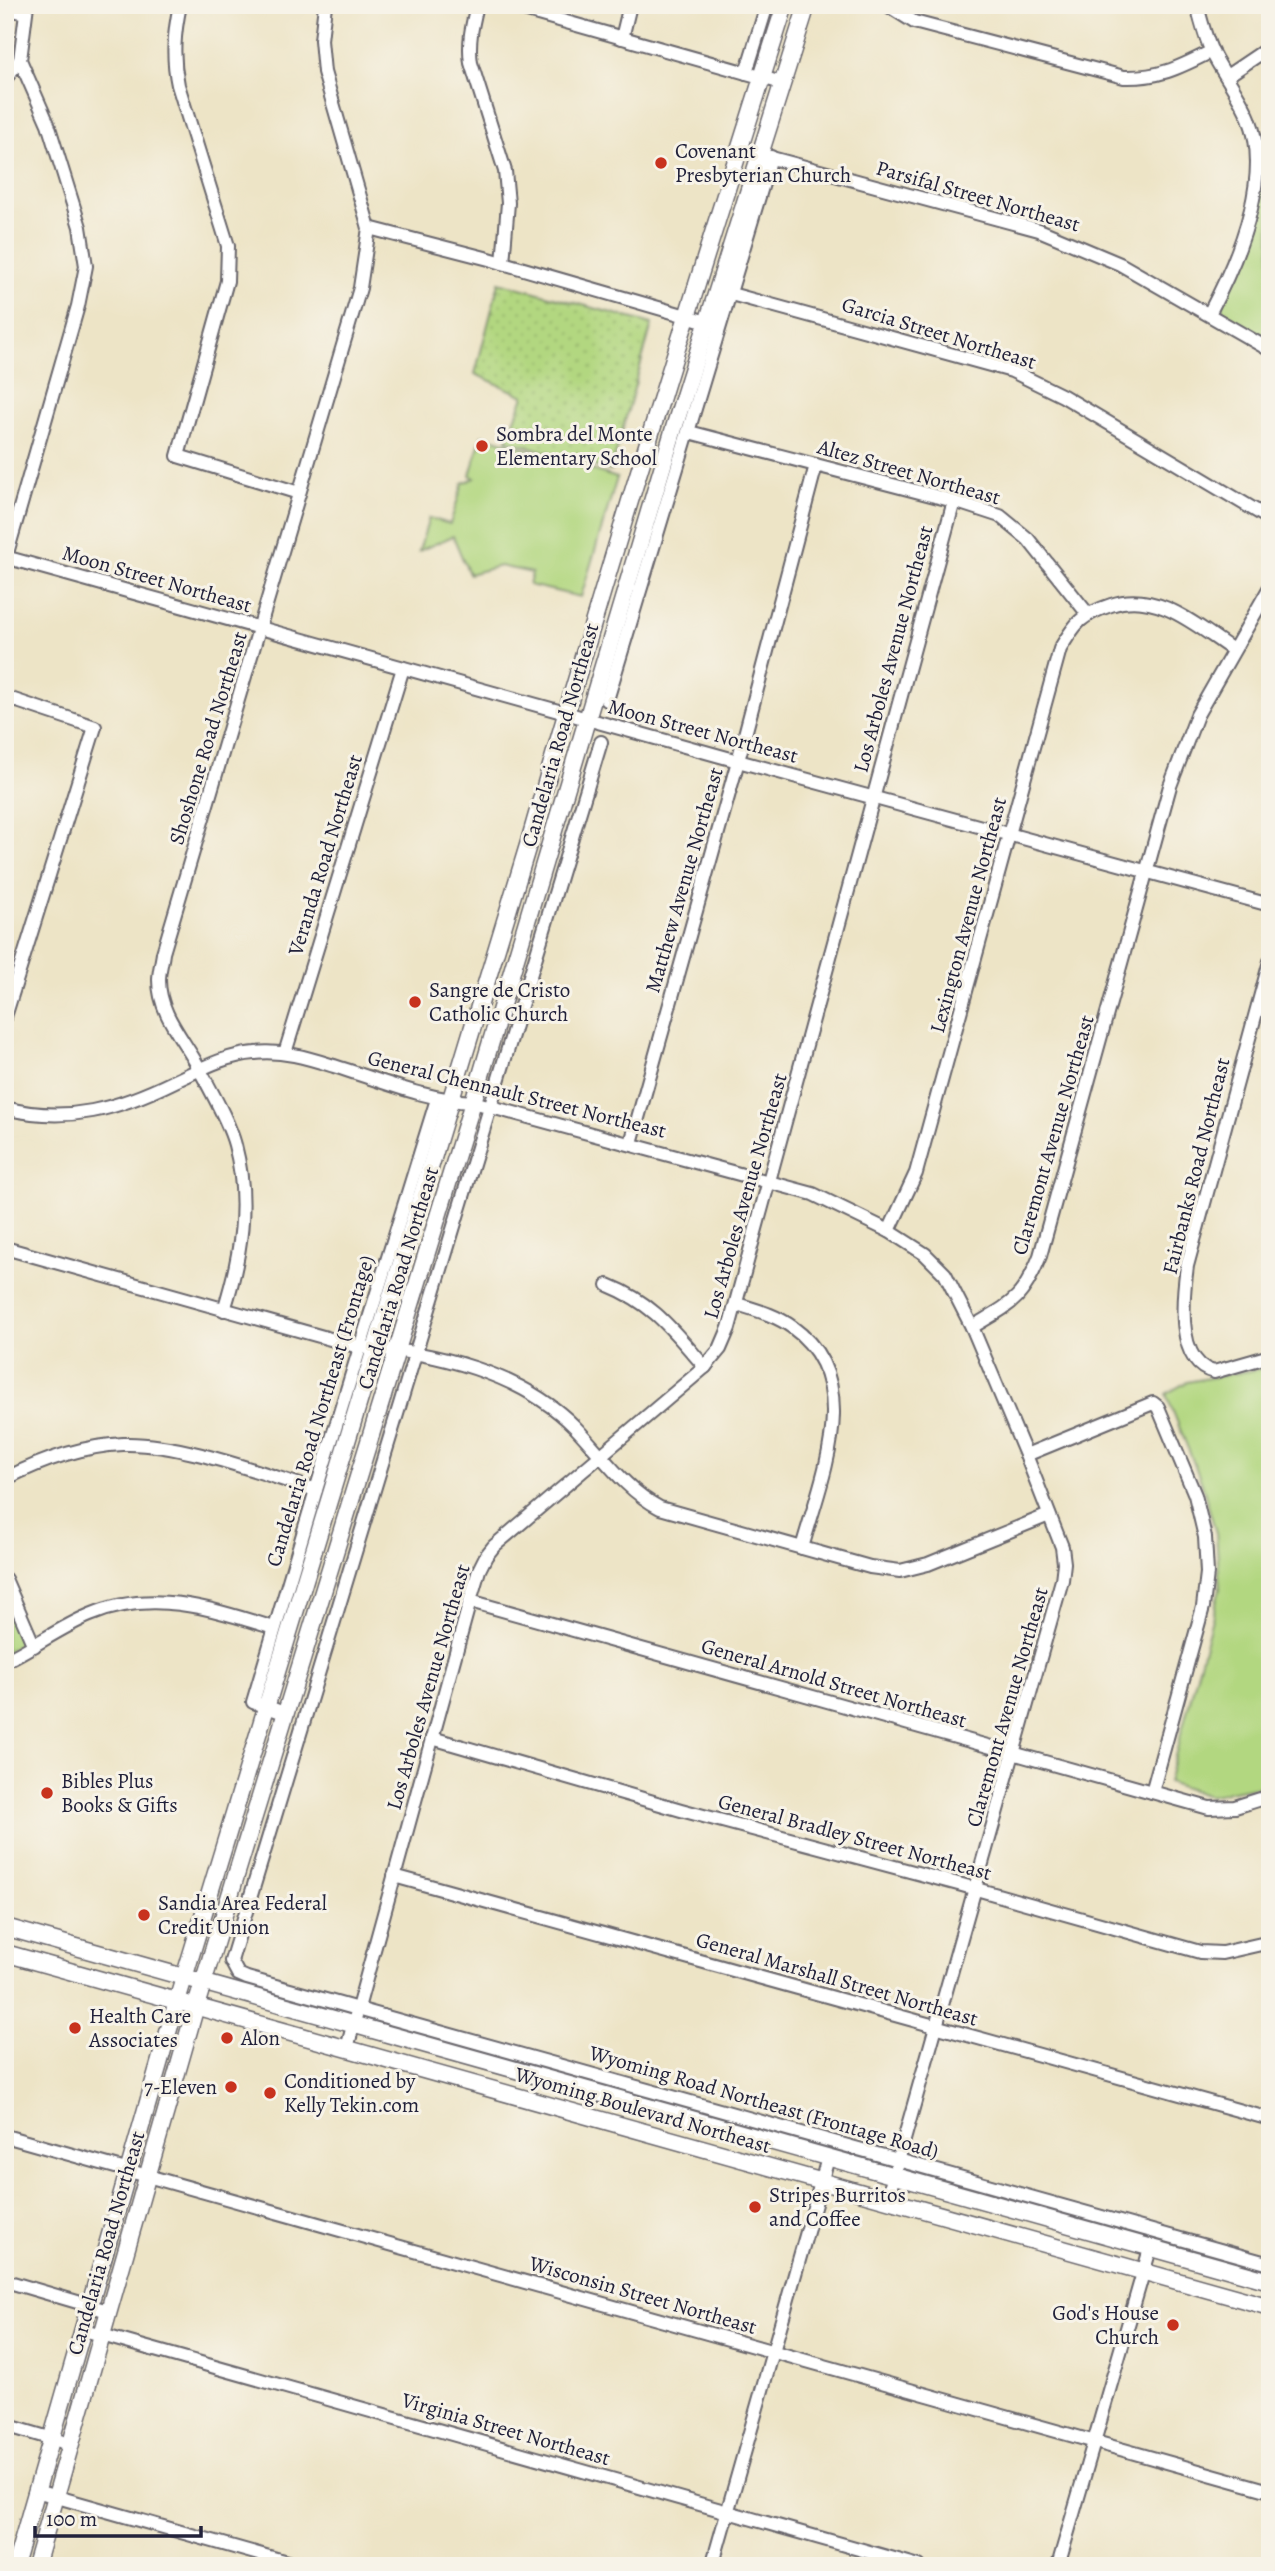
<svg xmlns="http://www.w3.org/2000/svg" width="1275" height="2571" font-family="Alegreya,serif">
	<defs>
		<pattern id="grass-dots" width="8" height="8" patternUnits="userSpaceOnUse" patternTransform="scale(1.75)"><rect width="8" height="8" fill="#b2d780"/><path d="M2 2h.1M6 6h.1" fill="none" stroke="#99b870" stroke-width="1.8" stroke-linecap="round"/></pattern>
	</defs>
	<rect width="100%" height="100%" fill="#f7f3e8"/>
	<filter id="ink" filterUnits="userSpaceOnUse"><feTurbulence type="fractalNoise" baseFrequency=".0143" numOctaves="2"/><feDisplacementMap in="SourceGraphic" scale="14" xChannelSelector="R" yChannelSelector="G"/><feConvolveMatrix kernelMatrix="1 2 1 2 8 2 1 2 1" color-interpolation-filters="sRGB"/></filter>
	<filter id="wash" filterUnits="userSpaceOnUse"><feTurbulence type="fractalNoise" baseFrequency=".00686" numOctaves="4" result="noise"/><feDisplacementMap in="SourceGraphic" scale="28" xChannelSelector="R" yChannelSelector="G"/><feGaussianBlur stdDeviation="1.57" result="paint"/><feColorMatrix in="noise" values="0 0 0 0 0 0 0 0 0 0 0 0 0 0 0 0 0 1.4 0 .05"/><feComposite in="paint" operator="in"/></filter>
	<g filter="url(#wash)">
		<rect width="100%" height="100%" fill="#ede4c6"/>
		<!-- grass -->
		<polygon fill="url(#grass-dots)" stroke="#6a7c5e" stroke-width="2" points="499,282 652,324 611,471 507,440 524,396 475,374"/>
		<!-- park -->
		<g fill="#b2d780" stroke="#6a7c5e" stroke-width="2">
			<path d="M1270 147V344C1256 336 1227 325 1223 309 1220 297 1236 277 1241 265 1257 229 1262 189 1263 150Z"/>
			<polygon points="482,435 617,478 581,597 529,585 532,573 500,566 469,574 453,536 419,551 429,518 450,524 463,483 475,478 470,475"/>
			<polygon points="1270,1367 1270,1784 1208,1796 1168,1782 1220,1589 1216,1533 1201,1481 1166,1394 1187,1382"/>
			<polygon points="5,1598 23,1642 5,1652"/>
		</g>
	</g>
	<g filter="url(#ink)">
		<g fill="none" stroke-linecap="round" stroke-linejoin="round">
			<defs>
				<g id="minor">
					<path d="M180 5C174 33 172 57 178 85L228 246 227 281 178 456 299 493"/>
					<path d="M477 5C472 26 468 42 471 63L505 171 508 203 503 263"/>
					<polyline points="506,5 782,83"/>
					<path d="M887 5 914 22 1124 77C1160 78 1180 67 1212 51"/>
					<path d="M1197 5C1201 21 1205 37 1212 52 1223 74 1239 94 1249 118 1273 178 1237 261 1209 314"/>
					<polyline points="5,8 25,13"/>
					<polyline points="622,38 630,5"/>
					<polyline points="746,73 767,5"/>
					<polyline points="1227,76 1270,47"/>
					<polyline points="5,79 20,60"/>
					<polyline points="738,149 1039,230 1120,264 1270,350"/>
					<polyline points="369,228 489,259 707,322"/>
					<polyline points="731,294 1012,371 1063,396 1270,519"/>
					<polyline points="689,432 954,501 1000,516 1028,539 1087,613"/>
					<polyline points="5,557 738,761 1270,905"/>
					<polyline points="5,560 78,306 86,266 80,227 48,124 20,60 27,5"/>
					<polyline points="5,697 95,727 5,1017"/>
					<polyline points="607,700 771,157"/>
					<polyline points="601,742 231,1961 238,1974 247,1978 1270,2264"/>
					<path d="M1270 961 1187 1266C1183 1295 1175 1363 1214 1372L1270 1356"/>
					<polyline points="285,1053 403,668"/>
					<path d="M5 1108C68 1124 118 1109 175 1081 201 1069 226 1055 255 1053 283 1050 308 1058 334 1066 379 1080 425 1100 473 1102L813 1194 889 1231 925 1254 945 1274 972 1327 1026 1455 1062 1547 1064 1563 1062 1580 887 2200"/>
					<polyline points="631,1143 738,761 816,465"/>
					<path d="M889 1231 916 1173 1060 649C1076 622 1081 615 1111 605 1156 589 1197 626 1233 650"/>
					<path d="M5 1248 359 1347C433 1351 522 1373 575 1427 603 1456 624 1489 660 1508L870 1567 900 1571 928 1564 1049 1515"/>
					<path d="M608 1285C655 1304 673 1331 705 1367"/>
					<path d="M737 1304C756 1310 776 1315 792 1327 866 1380 821 1478 802 1548"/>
					<path d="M224 1310C241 1256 250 1201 235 1145 229 1122 212 1093 201 1072 186 1041 159 1016 159 980 159 971 162 962 163 953L360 288 369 228 324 72 321 40 325 5"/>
					<path d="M972 1327C1012 1303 1022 1301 1040 1256L1170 786 1197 715 1270 587"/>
					<polyline points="1026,1455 1153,1403 1158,1407 1195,1495 1205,1537 1207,1573 1203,1607 1152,1792"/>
					<path d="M5 1479C42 1460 81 1446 123 1444 180 1442 260 1473 316 1490"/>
					<polyline points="5,1579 34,1646"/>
					<polyline points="470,1601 1209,1808 1235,1807 1270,1796"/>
					<path d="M5 1661C34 1647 61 1627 90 1615 152 1588 213 1609 274 1628"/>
					<polyline points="287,1714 253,1702 316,1490 437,1099"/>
					<polyline points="432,1738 681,1810 962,1885 1200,1952 1222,1953 1270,1942"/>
					<polyline points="394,1876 1270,2119"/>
					<polyline points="347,2048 470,1601 479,1570 486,1556 494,1546 705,1367 720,1349 729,1328 954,501"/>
					<polyline points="5,2136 1270,2491"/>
					<polyline points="6,2281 108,2311"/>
					<polyline points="84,2330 919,2566"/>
					<polyline points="5,2425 70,2444"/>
					<polyline points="36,2491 301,2566"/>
					<polyline points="712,2566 828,2158"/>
					<polyline points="1058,2566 1150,2249"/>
				</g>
				<g id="major">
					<polyline points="5,1927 1270,2281"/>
					<polyline points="5,1953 1270,2307"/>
					<path d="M15 2566 177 2001 529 842C609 562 697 283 785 5"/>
					<polyline points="36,2566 196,2006 473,1102 674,428 807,5"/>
				</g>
			</defs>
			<!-- minor casing -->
			<use href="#minor" stroke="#69666c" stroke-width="16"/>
			<!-- major casing -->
			<use href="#major" stroke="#69666c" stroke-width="19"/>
			<!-- minor -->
			<use href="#minor" stroke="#fff" stroke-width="12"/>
			<!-- major -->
			<use href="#major" stroke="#fff" stroke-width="16"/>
		</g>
	</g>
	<!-- markers -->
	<g fill="#c8321e" stroke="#f7f3e8" stroke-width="2.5">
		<circle cx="661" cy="163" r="7"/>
		<circle cx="482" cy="446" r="7"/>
		<circle cx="415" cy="1002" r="7"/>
		<circle cx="47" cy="1793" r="7"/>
		<circle cx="144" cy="1915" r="7"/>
		<circle cx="75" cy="2028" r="7"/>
		<circle cx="227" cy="2038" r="7"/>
		<circle cx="231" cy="2087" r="7"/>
		<circle cx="270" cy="2093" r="7"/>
		<circle cx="755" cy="2207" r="7"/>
		<circle cx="1173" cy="2325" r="7"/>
	</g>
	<g text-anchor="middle" stroke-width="6" stroke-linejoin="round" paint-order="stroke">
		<!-- poi labels -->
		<g font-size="21" fill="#22223b" stroke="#f7f3e8" text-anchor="start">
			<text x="675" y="158">Covenant<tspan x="675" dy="24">Presbyterian Church</tspan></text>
			<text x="496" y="441">Sombra del Monte<tspan x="496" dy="24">Elementary School</tspan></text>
			<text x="429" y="997">Sangre de Cristo<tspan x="429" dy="24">Catholic Church</tspan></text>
			<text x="61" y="1788">Bibles Plus<tspan x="61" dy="24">Books &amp; Gifts</tspan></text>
			<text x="158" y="1910">Sandia Area Federal<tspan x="158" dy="24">Credit Union</tspan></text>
			<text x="89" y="2023">Health Care<tspan x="89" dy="24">Associates</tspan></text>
			<text x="241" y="2045">Alon</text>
			<text x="284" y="2088">Conditioned by<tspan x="284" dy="24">Kelly Tekin.com</tspan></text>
			<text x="217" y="2094" text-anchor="end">7-Eleven</text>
			<text x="769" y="2202">Stripes Burritos<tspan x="769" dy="24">and Coffee</tspan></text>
			<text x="1159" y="2320" text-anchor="end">God's House<tspan x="1159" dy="24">Church</tspan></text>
		</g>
		<!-- street labels -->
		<g font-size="21" fill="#22223b" stroke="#f7f3e8">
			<text transform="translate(978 196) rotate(16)" y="7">Parsifal Street Northeast</text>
			<text transform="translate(939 333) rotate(17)" y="7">Garcia Street Northeast</text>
			<text transform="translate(909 472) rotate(16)" y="7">Altez Street Northeast</text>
			<text transform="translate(157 579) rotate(16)" y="7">Moon Street Northeast</text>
			<text transform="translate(893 649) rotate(-75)" y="7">Los Arboles Avenue Northeast</text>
			<text transform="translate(703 731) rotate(15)" y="7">Moon Street Northeast</text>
			<text transform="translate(560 735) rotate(-74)" y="7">Candelaria Road Northeast</text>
			<text transform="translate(208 738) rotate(-73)" y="7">Shoshone Road Northeast</text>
			<text transform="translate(325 855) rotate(-73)" y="7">Veranda Road Northeast</text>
			<text transform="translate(684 880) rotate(-74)" y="7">Matthew Avenue Northeast</text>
			<text transform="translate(968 915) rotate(-75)" y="7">Lexington Avenue Northeast</text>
			<text transform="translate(517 1094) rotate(14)" y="7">General Chennault Street Northeast</text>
			<text transform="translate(1053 1135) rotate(-74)" y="7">Claremont Avenue Northeast</text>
			<text transform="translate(1196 1166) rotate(-76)" y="7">Fairbanks Road Northeast</text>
			<text transform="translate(745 1196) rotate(-74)" y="7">Los Arboles Avenue Northeast</text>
			<text transform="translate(398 1278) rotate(-73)" y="7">Candelaria Road Northeast</text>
			<text transform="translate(320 1411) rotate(-73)" y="7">Candelaria Road Northeast (Frontage)</text>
			<text transform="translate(834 1683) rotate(16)" y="7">General Arnold Street Northeast</text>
			<text transform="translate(428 1687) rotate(-74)" y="7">Los Arboles Avenue Northeast</text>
			<text transform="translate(1007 1707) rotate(-74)" y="7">Claremont Avenue Northeast</text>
			<text transform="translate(855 1837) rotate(15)" y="7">General Bradley Street Northeast</text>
			<text transform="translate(837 1979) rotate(16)" y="7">General Marshall Street Northeast</text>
			<text transform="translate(764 2102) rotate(16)" y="7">Wyoming Road Northeast (Frontage Road)</text>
			<text transform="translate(643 2110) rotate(16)" y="7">Wyoming Boulevard Northeast</text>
			<text transform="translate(106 2243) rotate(-74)" y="7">Candelaria Road Northeast</text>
			<text transform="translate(643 2295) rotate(16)" y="7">Wisconsin Street Northeast</text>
			<text transform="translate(506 2429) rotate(16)" y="7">Virginia Street Northeast</text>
		</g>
	</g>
	<!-- margin -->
	<rect width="1275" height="2571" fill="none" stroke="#f7f3e8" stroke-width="28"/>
	<!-- scale -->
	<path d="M35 2526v10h166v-10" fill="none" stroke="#22223b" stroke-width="3.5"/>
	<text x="46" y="2526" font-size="21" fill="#22223b" stroke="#f7f3e8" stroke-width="5" paint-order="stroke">100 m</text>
</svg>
